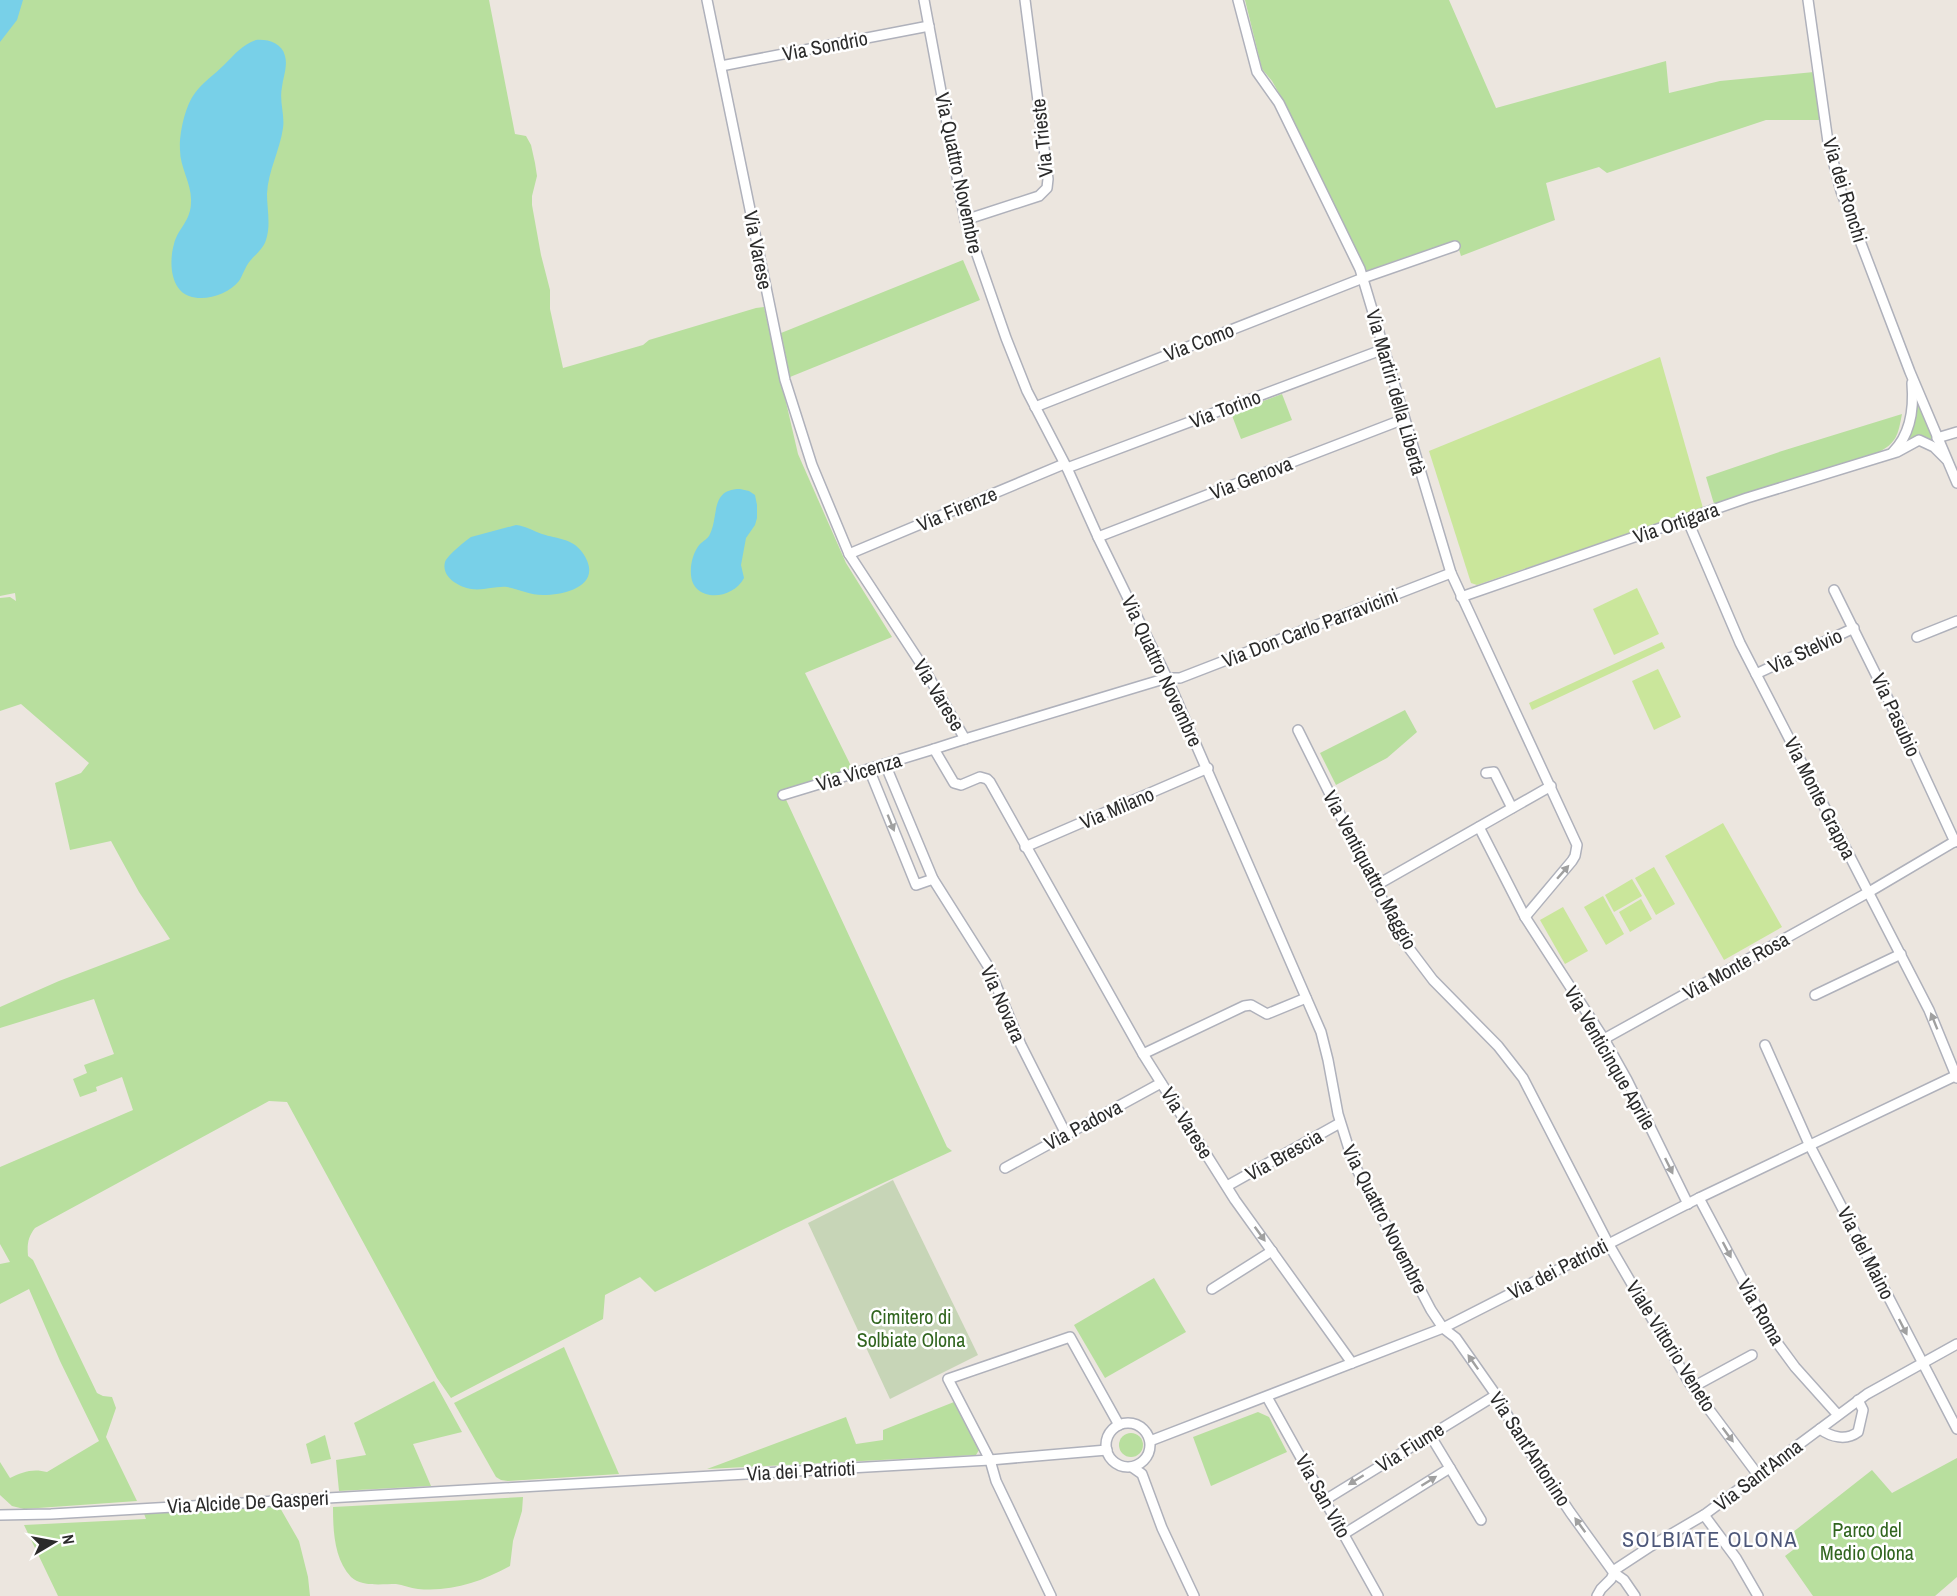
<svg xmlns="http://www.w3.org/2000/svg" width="1957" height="1596" font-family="'Archivo Narrow',sans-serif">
	<rect width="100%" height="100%" fill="#ece6df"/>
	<!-- green -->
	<g fill="#b8df9e">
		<path d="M0 0H489L515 134 526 136 531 145 535 163 537 176 532 196V205L541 255 550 290V309L563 368 643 345 649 340 756 308 764 307 798 454 846 563 892 637 805 673 852 768 782 791 947 1147 952 1151 786 1228 655 1292 640 1277 605 1295 603 1319 451 1398 437 1378 287 1102 269 1101 35 1228C28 1237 27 1244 28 1256L33 1260 97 1393 103 1396 112 1397 116 1408 106 1437 137 1501 24 1509 12 1506 0 1495V1462L10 1478C22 1472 33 1468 47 1472L99 1441 60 1361 29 1289 0 1304V1264L10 1262 0 1244V1167L133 1110 122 1077 96 1087 97 1091 80 1097 73 1079 87 1073 84 1065 114 1054 94 999 0 1028V1007L59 981 170 939 139 892 111 841 70 850 55 783 81 773 89 763 21 704 0 711V598L10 597 16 601 15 593 0 596Z"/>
		<polygon points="1245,0 1449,0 1496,108 1666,61 1669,93 1720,81 1814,72 1820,120 1766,120 1607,173 1599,167 1546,183 1555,220 1461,256 1456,240 1366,271 1284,102 1272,81 1262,69"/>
		<polygon points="963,260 980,300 790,377 781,333"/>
		<polygon points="1912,385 1946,459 1924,441 1896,449 1903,439"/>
		<polygon points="1282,394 1292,420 1241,439 1231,413"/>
		<path d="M1902 414C1898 435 1897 443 1877 453L1714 504 1706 477 1782 451Z"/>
		<polygon points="1405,710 1417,732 1387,758 1336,785 1320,753"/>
		<polygon points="1154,1278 1186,1332 1105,1378 1074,1325"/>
		<polygon points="564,1347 619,1474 508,1481 501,1480 496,1477 454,1403"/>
		<polygon points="434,1381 462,1432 413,1444 431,1486 339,1491 336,1460 366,1455 354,1423"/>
		<polygon points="954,1402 979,1450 976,1455 707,1469 846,1417 856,1444 883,1440 883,1430"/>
		<polygon points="1258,1412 1269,1417 1287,1452 1211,1486 1193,1437"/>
		<circle cx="1131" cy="1445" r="12"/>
		<polygon points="325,1435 331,1459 311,1464 306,1444"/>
		<polygon points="1957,1458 1957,1577 1935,1596 1813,1596 1785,1556 1797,1547 1788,1536 1872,1470 1892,1493"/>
		<path d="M523 1497 522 1511 513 1541 510 1566C481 1582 451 1592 418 1589 410 1588 403 1585 396 1584 382 1584 361 1587 351 1577 334 1559 333 1530 333 1507Z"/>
		<polygon points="279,1506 299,1541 308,1577 310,1596 58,1596 24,1525 146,1519 143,1511"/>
	</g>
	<!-- cemetery -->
	<polygon fill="#c7d5b7" points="893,1180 978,1355 890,1399 808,1223"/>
	<!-- pitch -->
	<g fill="#cae69b">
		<polygon points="1660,357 1703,508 1477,585 1471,583 1429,451"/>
		<polygon points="1637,588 1659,634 1614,655 1593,609"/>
		<polygon points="1662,642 1665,648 1532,710 1529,703"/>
		<polygon points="1658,669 1681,717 1654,730 1632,681"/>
		<polygon points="1723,823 1782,927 1724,960 1665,856"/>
		<polygon points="1654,867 1675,904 1656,915 1635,878"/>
		<polygon points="1632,879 1642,896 1614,912 1605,895"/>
		<polygon points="1603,896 1624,934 1606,945 1584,907"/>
		<polygon points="1641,899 1652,919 1630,932 1619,912"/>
		<polygon points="1563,907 1588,951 1565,964 1540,920"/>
	</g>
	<!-- water -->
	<g fill="#78d0e8">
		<polygon points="0,0 23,0 17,20 0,42"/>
		<path d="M256 40C268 39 282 43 285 56 288 67 283 77 282 87 279 101 285 115 283 128 280 150 268 171 267 194 267 209 271 225 266 240 263 249 256 254 250 261 245 267 243 275 239 281 229 294 205 302 189 296 170 289 169 261 174 244 178 228 191 221 191 202 192 184 180 168 180 150 179 134 185 106 195 93 203 82 215 74 224 65 235 54 242 45 256 40Z"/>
		<path d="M740 489 749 491 755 495 757 505V518L755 525 746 538 741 565 744 578C732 601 693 602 691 575 690 565 693 552 700 544 703 541 708 539 710 534 719 516 710 489 740 489Z"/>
		<path d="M516 525C526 526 533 531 542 534 557 539 572 538 582 552 605 584 568 595 543 595 530 595 519 589 507 587 495 586 483 591 471 589 459 587 441 577 445 562 448 555 464 542 471 537Z"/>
	</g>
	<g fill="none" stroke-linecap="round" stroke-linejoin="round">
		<defs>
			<g id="minor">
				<polyline points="707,0 785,380 812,465 849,554 923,667 965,739 934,749 954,783 961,785 980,777 987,779 990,782 1143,1054 1235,1200 1352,1363"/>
				<polyline points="924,0 965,220 1006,338 1027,391 1067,468 1098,537 1167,678 1321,1032 1328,1060 1338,1114 1353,1162 1431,1310 1443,1328 1456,1338 1496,1395 1518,1434 1570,1512 1614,1573 1624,1580 1635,1596"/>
				<polyline points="1238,0 1257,72 1279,103 1360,269 1451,573 1577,845 1575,856 1572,861 1525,917"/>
				<polyline points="1808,0 1828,142 1841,191 1910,372 1957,483"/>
				<polyline points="721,66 929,26"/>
				<polyline points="965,220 1039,196 1047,188 1048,179 1025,0"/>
				<polyline points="1035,407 1363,278 1455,246"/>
				<polyline points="1937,438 1957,432"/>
				<path d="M1893 452C1911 434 1914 407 1912 383"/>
				<polyline points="1067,468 1384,349"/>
				<polyline points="1687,519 1740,643 1929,1010 1957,1078"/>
				<polyline points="1098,537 1404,419"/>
				<polyline points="849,554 1064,464"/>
				<polyline points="1834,590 1899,721 1955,842"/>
				<polyline points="1461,597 1747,498 1897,452 1919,440 1934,447 1946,459"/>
				<polyline points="1917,637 1957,621"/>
				<polyline points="1756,674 1854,628"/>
				<polyline points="1298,730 1402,939 1433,980 1498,1046 1523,1078 1608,1243 1690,1384 1758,1475"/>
				<polyline points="965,739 1167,678 1180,678 1451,573"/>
				<polyline points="885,764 933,879 988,966 1021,1045 1066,1134"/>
				<polyline points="869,769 916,885 933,879"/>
				<polyline points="1486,773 1494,772 1512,808"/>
				<polyline points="783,795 934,749"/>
				<polyline points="1479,827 1525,917 1604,1039 1627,1080 1688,1204"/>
				<polyline points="1025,847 1208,768"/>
				<polyline points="1375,886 1551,786"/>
				<polyline points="1815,995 1901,954"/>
				<polyline points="1604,1039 1869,892 1957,840"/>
				<polyline points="1765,1045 1809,1144 1957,1429"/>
				<polyline points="1143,1054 1244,1006 1251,1005 1267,1014 1306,998"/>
				<polyline points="1005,1168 1161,1083"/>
				<polyline points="1227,1186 1340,1123"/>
				<polyline points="1699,1198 1773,1337 1795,1367 1838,1415"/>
				<polyline points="1212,1289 1272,1251"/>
				<polyline points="1693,1387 1752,1355"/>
				<polyline points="1267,1397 1378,1596"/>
				<circle cx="1128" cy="1445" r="22"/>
				<path d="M1820 1429C1831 1437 1846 1441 1858 1432L1863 1410 1858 1400"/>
				<polyline points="1150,1441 1443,1328 1699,1198 1957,1075"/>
				<polyline points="1132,1467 1142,1474 1162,1528 1194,1596"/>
				<polyline points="1450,1468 1481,1520"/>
				<polyline points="1325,1500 1496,1395"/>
				<polyline points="0,1515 51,1514 990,1460 1107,1450"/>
				<polyline points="1704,1515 1736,1558 1758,1596"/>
				<polyline points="1344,1534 1450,1468 1430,1435"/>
				<polyline points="1051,1596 996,1481 990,1460 948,1379 1070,1337 1119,1425"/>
				<polyline points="1597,1596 1601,1589 1611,1579 1616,1569 1651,1546 1704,1515 1867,1394 1957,1344"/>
			</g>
		</defs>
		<!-- minor casing -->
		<use href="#minor" stroke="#afb1bb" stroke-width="12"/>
		<!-- minor -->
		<use href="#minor" stroke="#fff" stroke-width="9"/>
	</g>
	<!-- one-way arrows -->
	<defs><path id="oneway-solid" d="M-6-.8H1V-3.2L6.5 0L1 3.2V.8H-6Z" transform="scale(1.5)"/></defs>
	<g fill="#a0a0a0">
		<use href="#oneway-solid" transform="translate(891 823) rotate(68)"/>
		<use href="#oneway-solid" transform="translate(1563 872) rotate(-49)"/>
		<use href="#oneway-solid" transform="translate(1934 1021) rotate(-112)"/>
		<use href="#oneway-solid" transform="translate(1669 1166) rotate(64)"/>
		<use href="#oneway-solid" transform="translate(1260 1234) rotate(54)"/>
		<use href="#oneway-solid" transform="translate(1727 1250) rotate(62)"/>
		<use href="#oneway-solid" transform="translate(1903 1327) rotate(63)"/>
		<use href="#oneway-solid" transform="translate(1473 1362) rotate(-125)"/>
		<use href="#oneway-solid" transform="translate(1728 1435) rotate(53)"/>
		<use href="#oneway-solid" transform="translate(1356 1480) rotate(148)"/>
		<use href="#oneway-solid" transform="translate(1429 1481) rotate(-32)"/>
		<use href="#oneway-solid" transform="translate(1580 1525) rotate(-126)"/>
	</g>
	<g text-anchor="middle" stroke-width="5" stroke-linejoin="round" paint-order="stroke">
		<!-- street labels -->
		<g font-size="20" fill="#2b2b2b" stroke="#fff">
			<text transform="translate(825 46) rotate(-11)" y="7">Via Sondrio</text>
			<text transform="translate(1042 138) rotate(-96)" y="7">Via Trieste</text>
			<text transform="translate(959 173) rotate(78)" y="7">Via Quattro Novembre</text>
			<text transform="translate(1845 190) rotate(73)" y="7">Via dei Ronchi</text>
			<text transform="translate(758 250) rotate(79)" y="7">Via Varese</text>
			<text transform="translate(1199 342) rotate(-21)" y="7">Via Como</text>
			<text transform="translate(1396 392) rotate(74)" y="7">Via Martiri della Libertà</text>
			<text transform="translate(1225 409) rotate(-21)" y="7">Via Torino</text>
			<text transform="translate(1251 478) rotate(-21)" y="7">Via Genova</text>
			<text transform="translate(957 509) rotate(-23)" y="7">Via Firenze</text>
			<text transform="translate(1676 523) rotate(-19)" y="7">Via Ortigara</text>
			<text transform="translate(1310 628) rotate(-21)" y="7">Via Don Carlo Parravicini</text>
			<text transform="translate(1805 651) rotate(-25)" y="7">Via Stelvio</text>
			<text transform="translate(1162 671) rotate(65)" y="7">Via Quattro Novembre</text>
			<text transform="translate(939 695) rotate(59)" y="7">Via Varese</text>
			<text transform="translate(1896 715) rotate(65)" y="7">Via Pasubio</text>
			<text transform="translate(859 772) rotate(-17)" y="7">Via Vicenza</text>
			<text transform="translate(1820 798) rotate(63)" y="7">Via Monte Grappa</text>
			<text transform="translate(1117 808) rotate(-23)" y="7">Via Milano</text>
			<text transform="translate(1370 870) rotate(62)" y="7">Via Ventiquattro Maggio</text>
			<text transform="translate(1736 966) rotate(-29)" y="7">Via Monte Rosa</text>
			<text transform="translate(1003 1004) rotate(66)" y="7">Via Novara</text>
			<text transform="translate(1610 1058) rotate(60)" y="7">Via Venticinque Aprile</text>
			<text transform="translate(1187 1123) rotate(58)" y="7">Via Varese</text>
			<text transform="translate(1083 1125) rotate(-28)" y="7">Via Padova</text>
			<text transform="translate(1284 1155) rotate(-29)" y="7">Via Brescia</text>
			<text transform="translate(1385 1219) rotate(63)" y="7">Via Quattro Novembre</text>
			<text transform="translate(1866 1253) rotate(63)" y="7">Via del Maino</text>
			<text transform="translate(1558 1269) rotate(-27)" y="7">Via dei Patrioti</text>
			<text transform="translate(1761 1312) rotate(60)" y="7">Via Roma</text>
			<text transform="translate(1671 1346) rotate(58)" y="7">Viale Vittorio Veneto</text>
			<text transform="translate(1410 1447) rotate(-32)" y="7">Via Fiume</text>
			<text transform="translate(1530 1449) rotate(57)" y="7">Via Sant'Antonino</text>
			<text transform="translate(801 1471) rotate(-3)" y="7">Via dei Patrioti</text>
			<text transform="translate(1758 1475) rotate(-37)" y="7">Via Sant'Anna</text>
			<text transform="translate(1323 1496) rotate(61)" y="7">Via San Vito</text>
			<text transform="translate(248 1502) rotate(-3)" y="7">Via Alcide De Gasperi</text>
		</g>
		<!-- park labels -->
		<g font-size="20" fill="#31651f" stroke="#fff">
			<text x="911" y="1324">Cimitero di<tspan x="911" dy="23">Solbiate Olona</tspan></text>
			<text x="1867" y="1537">Parco del<tspan x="1867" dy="23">Medio Olona</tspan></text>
		</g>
		<!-- quarter labels -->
		<g font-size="22" letter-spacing="1.5" fill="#4e587a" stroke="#fff">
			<text x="1710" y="1547">SOLBIATE OLONA</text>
		</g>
	</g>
	<!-- north arrow -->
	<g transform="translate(54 1542) rotate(80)" stroke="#ffffff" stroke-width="4.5" paint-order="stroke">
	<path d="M0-4.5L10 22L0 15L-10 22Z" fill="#2b2b2b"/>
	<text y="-9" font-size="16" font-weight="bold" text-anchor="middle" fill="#2b2b2b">N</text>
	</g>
</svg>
